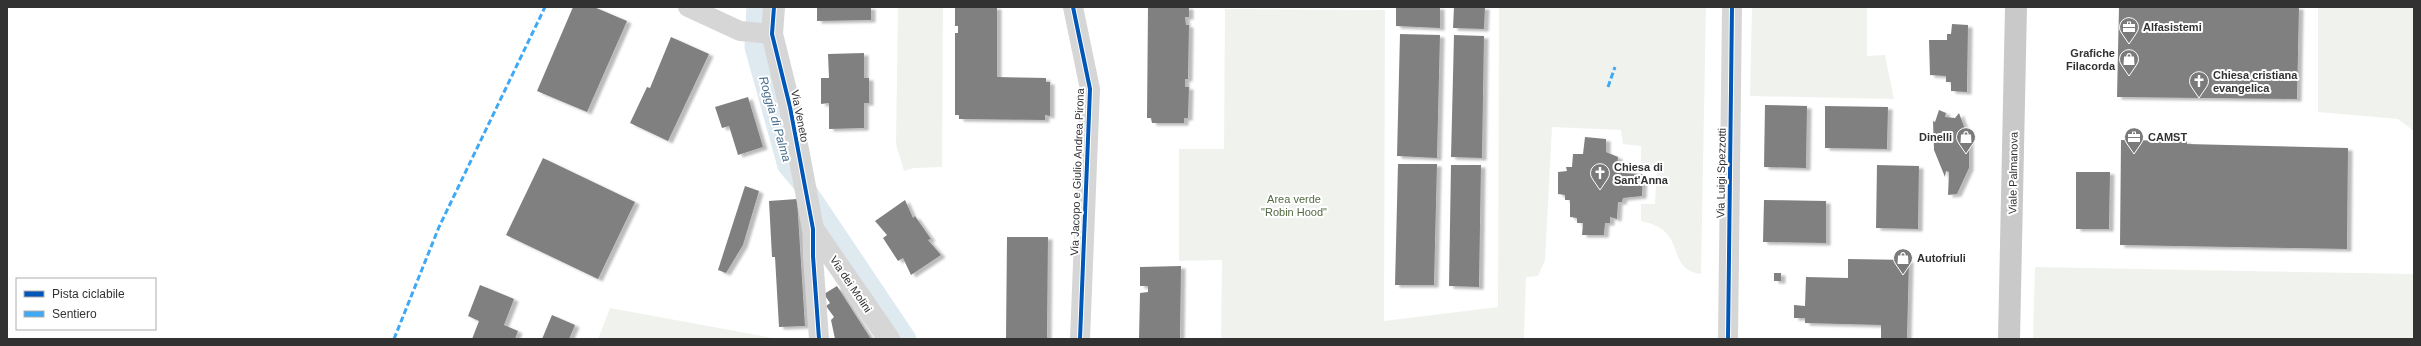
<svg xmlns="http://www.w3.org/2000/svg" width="2421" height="346" font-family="Arial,sans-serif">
	<defs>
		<filter id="shadow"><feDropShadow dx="4.5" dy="2.5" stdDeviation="1" flood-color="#0004"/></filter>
	</defs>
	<rect width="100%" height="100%" fill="#fff"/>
	<!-- green -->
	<g fill="#f0f3ed">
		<polygon points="898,7 943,7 942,167 914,168 904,171 896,144"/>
		<path d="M1499 7H1706L1701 274C1673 270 1681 249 1666 233 1660 226 1650 223 1641 221V204H1655L1657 169 1641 168V146L1623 144 1621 130 1552 127 1545 260 1538 276 1526 277 1524 339H1221L1222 260 1179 261V149H1224L1225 9 1385 10 1384 321 1498 307Z"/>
		<polygon points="1752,7 1867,7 1867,56 1885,55 1894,99 1750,96"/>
		<polygon points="2318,7 2414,7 2414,131 2398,119 2318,112"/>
		<polygon points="2035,267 2414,274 2414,339 2033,339"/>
		<polygon points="610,308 779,339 598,339"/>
	</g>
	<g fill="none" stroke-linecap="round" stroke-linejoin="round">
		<!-- canal -->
		<polyline stroke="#dee9f0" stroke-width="19" points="756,7 754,47 787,166 807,190 907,339"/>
	</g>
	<!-- building -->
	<g fill="#808080" filter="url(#shadow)">
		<polygon points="573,7 594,7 627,21 587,112 537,91"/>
		<polygon points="817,7 871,7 871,20 817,21"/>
		<polygon points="955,7 997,7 997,77 1046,78 1046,82 1050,82 1050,116 1045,115 1045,120 959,119 959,115 955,115 955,33 958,33 958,26 955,26"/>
		<polygon points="1148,7 1189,7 1189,17 1185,17 1186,25 1189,25 1188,79 1185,79 1185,87 1189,87 1188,118 1184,118 1184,123 1152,123 1151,118 1147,118"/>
		<polygon points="1396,7 1440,7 1440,28 1396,26"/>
		<polygon points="1454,7 1485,7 1484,29 1453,28"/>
		<polygon points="2119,7 2299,7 2297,99 2117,97"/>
		<polygon points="1952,24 1968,25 1967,92 1951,91 1951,82 1946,82 1946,76 1930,75 1929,40 1947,40 1947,34 1951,34"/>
		<polygon points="1400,34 1440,35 1437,158 1397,156"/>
		<polygon points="1454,35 1484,36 1482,158 1451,157"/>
		<polygon points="671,37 709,54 668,141 630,123 647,87 650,88"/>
		<polygon points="864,53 864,78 869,78 869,103 864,103 864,128 829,129 829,103 821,104 821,78 829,78 828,54"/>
		<polygon points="748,97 763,147 738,155 729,126 722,128 715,107"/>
		<polygon points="1765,105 1807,106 1806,168 1764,167"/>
		<polygon points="1825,106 1888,107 1887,149 1825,148"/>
		<polygon points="1939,110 1946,113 1945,117 1955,118 1959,113 1969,140 1969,168 1957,194 1948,195 1949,172 1946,171 1945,177 1934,150 1933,121 1935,122"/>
		<polygon points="1585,137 1606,139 1606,152 1618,157 1617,168 1623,169 1622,173 1643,174 1642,196 1623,198 1622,202 1618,202 1617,219 1610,217 1610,223 1605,223 1604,235 1582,235 1583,223 1577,223 1577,218 1570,217 1570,200 1565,200 1565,195 1558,194 1558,172 1567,171 1566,167 1572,167 1573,154 1583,154"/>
		<polygon points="2121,140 2187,141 2187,144 2348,148 2347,249 2120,245"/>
		<polygon points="543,158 635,202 598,279 506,235"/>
		<polygon points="1398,164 1437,164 1434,285 1395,285"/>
		<polygon points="1451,165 1481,165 1479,287 1449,286"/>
		<polygon points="1877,165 1919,166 1918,229 1876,228"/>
		<polygon points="2076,172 2110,172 2109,229 2076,229"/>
		<polygon points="745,186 759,191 743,245 726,273 718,270"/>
		<polygon points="797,199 805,326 779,327 775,257 772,257 769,201"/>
		<polygon points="905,200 913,218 915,216 931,239 928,240 941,255 911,275 903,258 898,261 883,238 887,235 875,221"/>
		<polygon points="1764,200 1826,201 1826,243 1763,242"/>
		<polygon points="1007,237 1048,237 1047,339 1006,339"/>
		<polygon points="1848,259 1909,260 1907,339 1881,339 1881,325 1805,323 1805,318 1794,318 1794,305 1805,306 1806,277 1848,278"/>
		<polygon points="1181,266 1180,339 1139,339 1140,293 1148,292 1148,286 1140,286 1140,267"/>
		<rect x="1774" y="273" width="7" height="8"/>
		<polygon points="480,285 514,299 504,325 518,331 515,339 472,339 479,321 468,316"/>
		<polygon points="837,286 871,339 835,339 831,320 834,317 826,306 830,303 824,294"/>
		<polygon points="552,315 575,325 569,339 542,339"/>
	</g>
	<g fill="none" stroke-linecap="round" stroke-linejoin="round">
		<!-- minor -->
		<g stroke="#d6d6d6" stroke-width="20">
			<polyline points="688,7 740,31 772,34"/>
			<polyline points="1073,7 1090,89 1080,339"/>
			<polyline points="813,229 813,256 819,339"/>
			<polyline points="1728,339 1732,7"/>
		</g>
		<!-- tertiary -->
		<polyline stroke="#d6d6d6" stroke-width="22" points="774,7 772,34 790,107 813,229 889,339"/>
		<!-- primary -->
		<polyline stroke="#c9c9c9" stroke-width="22" points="2009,339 2016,7"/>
		<!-- quiet -->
		<g stroke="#3fa9f5" stroke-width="3" stroke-dasharray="6 3" stroke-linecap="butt">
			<polyline points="1608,87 1615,67"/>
			<polyline points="394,339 439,227 545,7"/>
		</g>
		<defs>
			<g id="cycleway">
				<polyline points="774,7 772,34 790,107 813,229 813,256 819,339"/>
				<polyline points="1073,7 1090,89 1080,339"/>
				<polyline points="1728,339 1732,7"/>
			</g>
		</defs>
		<!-- cycleway casing -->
		<use href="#cycleway" stroke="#fff" stroke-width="6"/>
		<!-- cycleway -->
		<use href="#cycleway" stroke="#0057b8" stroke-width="4"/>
	</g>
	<!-- icons -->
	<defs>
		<symbol id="office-pin" viewBox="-11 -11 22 30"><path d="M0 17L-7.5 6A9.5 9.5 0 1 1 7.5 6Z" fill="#7a7a7a" stroke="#fff"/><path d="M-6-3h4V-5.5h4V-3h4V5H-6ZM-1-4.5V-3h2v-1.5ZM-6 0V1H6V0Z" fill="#fff"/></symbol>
		<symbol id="shop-pin" viewBox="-11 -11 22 30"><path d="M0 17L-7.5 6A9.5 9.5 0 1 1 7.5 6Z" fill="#7a7a7a" stroke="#fff"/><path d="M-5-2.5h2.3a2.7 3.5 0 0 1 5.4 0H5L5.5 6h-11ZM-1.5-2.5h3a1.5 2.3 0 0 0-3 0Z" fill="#fff"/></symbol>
		<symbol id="church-pin" viewBox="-11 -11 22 30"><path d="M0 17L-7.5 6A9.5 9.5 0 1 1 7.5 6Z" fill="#7a7a7a" stroke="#fff"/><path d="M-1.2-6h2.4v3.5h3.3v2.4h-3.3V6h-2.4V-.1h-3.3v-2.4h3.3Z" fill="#fff"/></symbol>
	</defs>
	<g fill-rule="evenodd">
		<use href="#office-pin" x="2118" y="16" width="22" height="30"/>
		<use href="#shop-pin" x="2118" y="48" width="22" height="30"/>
		<use href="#church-pin" x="2188" y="70" width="22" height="30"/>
		<use href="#shop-pin" x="1955" y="126" width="22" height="30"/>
		<use href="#office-pin" x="2123" y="126" width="22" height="30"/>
		<use href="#church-pin" x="1589" y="162" width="22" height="30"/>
		<use href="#shop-pin" x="1892" y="247" width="22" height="30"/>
	</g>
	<g text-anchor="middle" stroke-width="4" stroke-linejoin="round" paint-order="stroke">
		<!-- poi labels -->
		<g font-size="11" font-weight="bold" fill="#323232" stroke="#fff" text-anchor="start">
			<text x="2143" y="31">Alfasistemi</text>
			<text x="2115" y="57" text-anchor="end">Grafiche<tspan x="2115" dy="13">Filacorda</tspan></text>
			<text x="2213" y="79">Chiesa cristiana<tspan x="2213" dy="13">evangelica</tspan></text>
			<text x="1952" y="141" text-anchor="end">Dinelli</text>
			<text x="2148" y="141">CAMST</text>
			<text x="1614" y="171">Chiesa di<tspan x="1614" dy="13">Sant'Anna</tspan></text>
			<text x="1917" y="262">Autofriuli</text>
		</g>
		<!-- street labels -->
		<g font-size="11" fill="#323232" stroke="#fff">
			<text transform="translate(800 116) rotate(79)" y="4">Via Veneto</text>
			<text transform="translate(1077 172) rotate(-88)" y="4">Via Jacopo e Giulio Andrea Pirona</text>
			<text transform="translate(1721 173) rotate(-89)" y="4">Via Luigi Spezzotti</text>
			<text transform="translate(2013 173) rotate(-89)" y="4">Viale Palmanova</text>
			<text transform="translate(851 284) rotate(56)" y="4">Via dei Molini</text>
		</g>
		<!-- park labels -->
		<g font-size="11" fill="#536a43" stroke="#fff">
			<text x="1294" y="203">Area verde<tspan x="1294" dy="13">"Robin Hood"</tspan></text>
		</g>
		<!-- water labels -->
		<g font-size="12" font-style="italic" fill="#476e8d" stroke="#fff">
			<text transform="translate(775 119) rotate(74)" y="4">Roggia di Palma</text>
		</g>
	</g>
	<!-- border -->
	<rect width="2421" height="346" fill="none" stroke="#323232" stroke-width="16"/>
	<!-- legend -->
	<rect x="16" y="278" width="140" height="52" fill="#ffffff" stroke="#adadad"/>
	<rect x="24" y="291" width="20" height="6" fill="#0057b8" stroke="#adadad"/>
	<text x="52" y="298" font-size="12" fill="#323232">Pista ciclabile</text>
	<rect x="24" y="311" width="20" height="6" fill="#3fa9f5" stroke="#adadad"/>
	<text x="52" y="318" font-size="12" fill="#323232">Sentiero</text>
</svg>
